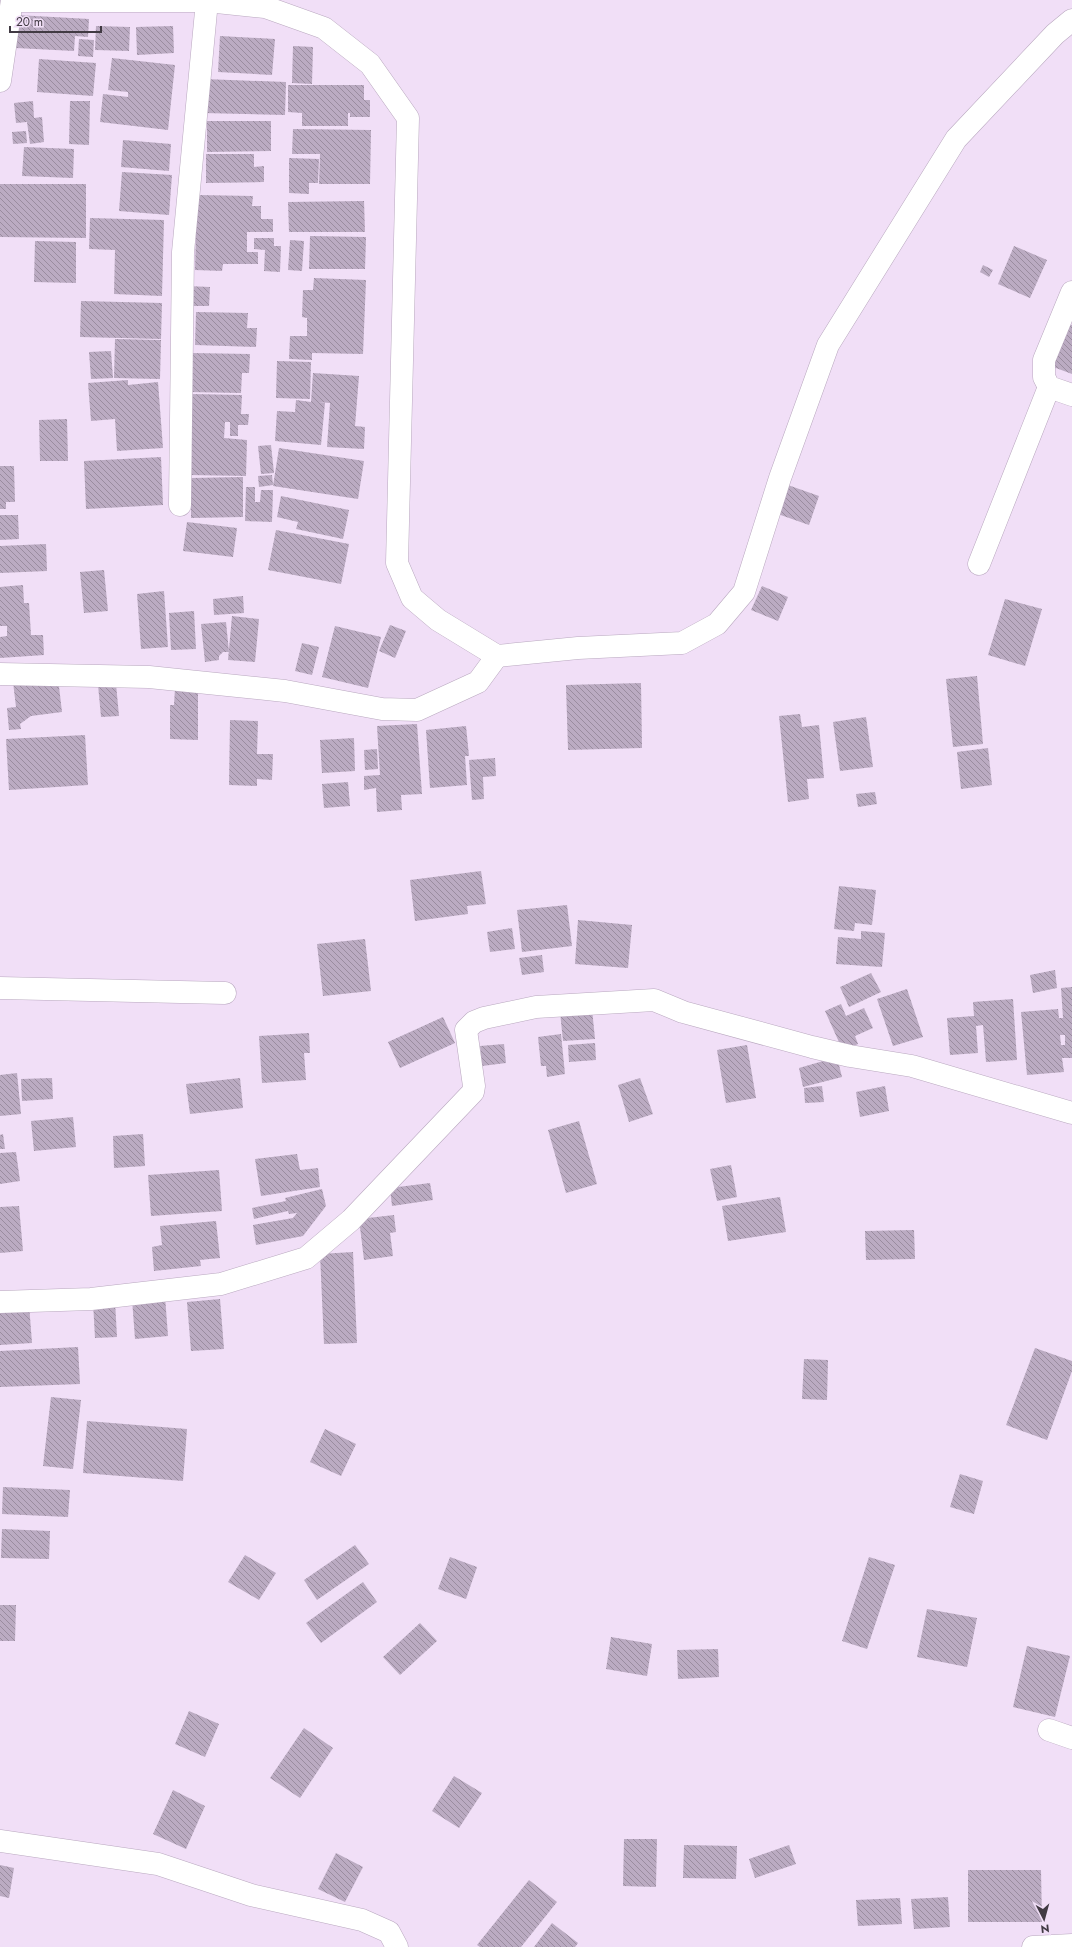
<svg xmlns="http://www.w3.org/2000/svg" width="1072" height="1947" font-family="Jost,sans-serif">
	<defs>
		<pattern id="building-back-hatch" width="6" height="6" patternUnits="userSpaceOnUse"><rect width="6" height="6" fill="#bbabc2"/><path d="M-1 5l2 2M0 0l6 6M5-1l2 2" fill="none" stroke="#9a8c9f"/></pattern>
	</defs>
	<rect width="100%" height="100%" fill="#f1dff7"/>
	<!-- building -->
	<g fill="url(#building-back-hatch)" fill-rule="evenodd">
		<polygon points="17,15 89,19 88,37 75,36 74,51 16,48"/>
		<polygon points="96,26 130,27 129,51 95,50"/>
		<polygon points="173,26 174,53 137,55 136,27"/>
		<polygon points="220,36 275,39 272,75 218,72"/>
		<polygon points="79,39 94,40 93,57 78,56"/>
		<polygon points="293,46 313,47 312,84 292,83"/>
		<polygon points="112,58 175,65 168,130 100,122 103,94 128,97 128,92 108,90"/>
		<polygon points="39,59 96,63 93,96 37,92"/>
		<polygon points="204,79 286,82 285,115 203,113"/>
		<polygon points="288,85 364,85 364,100 370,100 370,117 350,117 350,113 348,113 348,126 302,126 302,113 288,112"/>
		<polygon points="33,101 34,118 42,117 44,142 30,144 27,122 16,123 14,103"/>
		<polygon points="70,101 90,101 89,145 69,144"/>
		<polygon points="207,121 271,121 271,151 207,152"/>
		<polygon points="293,129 371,130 370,184 319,184 320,154 292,154"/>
		<polygon points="26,131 27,143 13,144 12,132"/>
		<polygon points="123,140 171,144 169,171 121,167"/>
		<polygon points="24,147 74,149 73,178 22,176"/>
		<polygon points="206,154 254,154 254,167 264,166 264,182 206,183"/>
		<polygon points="289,158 319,159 318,183 309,183 309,194 289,193"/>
		<polygon points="122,172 172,175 169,215 119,211"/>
		<polygon points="0,184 86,184 86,238 0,237"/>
		<polygon points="197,195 253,196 252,206 261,206 261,219 273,219 273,232 247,232 247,252 258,252 258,264 223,264 222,271 195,270"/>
		<polygon points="364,201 365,232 289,232 288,202"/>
		<polygon points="90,218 164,220 162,296 114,294 115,250 89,249"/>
		<polygon points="310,236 366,237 365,269 309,269"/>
		<polygon points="254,238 274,238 274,246 281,246 280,272 264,271 265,250 254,249"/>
		<polygon points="290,240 304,241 302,271 288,270"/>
		<polygon points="35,241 76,242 76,283 34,282"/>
		<polygon points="1014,246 1047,260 1030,298 998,284"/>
		<polygon points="983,265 993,270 989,277 980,272"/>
		<polygon points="314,278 366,280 363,354 312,353 312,360 289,359 290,336 307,336 307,318 302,317 303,290 313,290"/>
		<polygon points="187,286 210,287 209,306 186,306"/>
		<polygon points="81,301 162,303 161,339 80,337"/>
		<polygon points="196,312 248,313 247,328 257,328 256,347 195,345"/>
		<polygon points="1064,322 1072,325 1072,374 1048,365"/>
		<polygon points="115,339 161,340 160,379 114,378"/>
		<polygon points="111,351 113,378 91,379 89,352"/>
		<polygon points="191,353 250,354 249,373 242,373 241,393 189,392"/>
		<polygon points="277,361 311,362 310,399 276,398"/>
		<polygon points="313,373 359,376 355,426 365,427 364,449 327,447 330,403 318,402 325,403 321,445 275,441 277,411 295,412 296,400 311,402"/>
		<polygon points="128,380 128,385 158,382 163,448 117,451 115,419 91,421 88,383"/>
		<polygon points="190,394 242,395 241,414 249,414 248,425 238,425 238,436 230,436 230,422 225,422 224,438 247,440 246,476 189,475"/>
		<polygon points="67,419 68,461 40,461 39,420"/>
		<polygon points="271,445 274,473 261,474 258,446"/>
		<polygon points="279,448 364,461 358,499 273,486"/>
		<polygon points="161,457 163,505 86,509 84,461"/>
		<polygon points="0,466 14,466 15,502 6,502 6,509 0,509"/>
		<polygon points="272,475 273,485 259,487 258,476"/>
		<polygon points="243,477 243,517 191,518 191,478"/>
		<polygon points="785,484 819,496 809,525 775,513"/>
		<polygon points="246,487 255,487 255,502 260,502 261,490 273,490 272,522 245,521"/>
		<polygon points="281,496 349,510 343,539 296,529 298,522 277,517"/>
		<polygon points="0,515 18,515 19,539 0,540"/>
		<polygon points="187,522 237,528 233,557 183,551"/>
		<polygon points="276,530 349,544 341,584 268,570"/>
		<polygon points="46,544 47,571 0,573 0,546"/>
		<polygon points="104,570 108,611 84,613 80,572"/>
		<polygon points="23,585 24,603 29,603 31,635 43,635 44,655 0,658 0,637 7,636 7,626 0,626 0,587"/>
		<polygon points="762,586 788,597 778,621 751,610"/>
		<polygon points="164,591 168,647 141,649 137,594"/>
		<polygon points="243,596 244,613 214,615 213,599"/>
		<polygon points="1005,599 1042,609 1025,666 988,655"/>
		<polygon points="194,611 196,649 171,650 169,613"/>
		<polygon points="232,616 259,619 255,662 228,660"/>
		<polygon points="226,622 229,652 223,652 219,656 219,660 205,662 201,624"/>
		<polygon points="390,625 406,631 395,658 379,651"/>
		<polygon points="335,626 381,637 368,688 322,677"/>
		<polygon points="302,643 319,647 312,675 295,671"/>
		<polygon points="977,676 983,744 953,747 946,679"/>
		<polygon points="58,678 62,712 31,716 20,724 21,729 9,730 7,708 16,707 13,682"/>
		<polygon points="641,683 642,748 568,750 566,685"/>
		<polygon points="116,684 119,716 101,717 98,685"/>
		<polygon points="175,688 198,689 198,740 170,739 170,705 174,705"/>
		<polygon points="800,714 802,727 819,725 824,778 807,779 809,799 788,802 779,716"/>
		<polygon points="866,717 873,767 840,771 833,722"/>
		<polygon points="230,720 258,721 257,754 273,754 272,780 257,779 257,786 229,785"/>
		<polygon points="417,724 422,794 401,795 402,810 377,812 376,788 364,790 364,776 380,775 377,726"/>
		<polygon points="466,726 469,756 465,756 467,785 430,788 426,730"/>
		<polygon points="85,735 88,785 9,790 6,739"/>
		<polygon points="354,738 355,771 322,773 320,740"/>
		<polygon points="988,748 992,785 961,789 957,752"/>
		<polygon points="377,749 378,769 365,770 364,750"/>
		<polygon points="495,758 496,776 483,777 484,799 472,800 469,760"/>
		<polygon points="348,782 350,806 324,808 322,784"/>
		<polygon points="875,792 877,804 858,807 856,794"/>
		<polygon points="481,871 486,904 467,906 468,914 415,921 410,880"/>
		<polygon points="839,886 876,890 872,925 855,923 854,931 834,929"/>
		<polygon points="567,905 572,946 522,952 517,910"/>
		<polygon points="578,920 632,925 628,968 575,964"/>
		<polygon points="512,928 515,949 490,952 487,932"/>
		<polygon points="861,931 885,933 882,967 836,964 838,937 861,939"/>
		<polygon points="365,939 371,991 323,996 317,944"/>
		<polygon points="542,955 544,972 522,975 519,958"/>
		<polygon points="1055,970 1057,988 1033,993 1030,975"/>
		<polygon points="871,973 881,992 849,1007 840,987"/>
		<path d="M1072 987V1058H1062L1064 1072 1027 1075 1021 1012 1058 1009 1059 1018H1063L1061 988ZM1060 1035H1065V1045H1061Z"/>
		<polygon points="907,989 923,1037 893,1046 877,999"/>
		<polygon points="1013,999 1017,1060 986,1062 983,1025 976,1026 978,1053 950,1055 947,1018 974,1016 973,1002"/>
		<polygon points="841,1004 846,1016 864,1008 873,1028 855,1036 858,1044 843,1051 825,1011"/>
		<polygon points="592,1009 595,1039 563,1041 560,1012"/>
		<polygon points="443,1017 455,1043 400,1068 388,1042"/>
		<polygon points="309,1033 310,1053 304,1053 306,1080 262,1083 259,1036"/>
		<polygon points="561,1034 565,1074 547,1077 546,1066 541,1066 538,1037"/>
		<polygon points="595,1043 596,1060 569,1062 568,1045"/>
		<polygon points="504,1044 506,1063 482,1066 480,1046"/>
		<polygon points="747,1045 756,1098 726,1103 717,1050"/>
		<polygon points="837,1057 842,1077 803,1087 799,1068"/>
		<polygon points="17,1073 21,1114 0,1116 0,1075"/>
		<polygon points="52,1078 53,1099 22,1101 21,1079"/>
		<polygon points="240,1078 243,1108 190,1114 186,1084"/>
		<polygon points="640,1078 653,1114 629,1122 618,1085"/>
		<polygon points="822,1086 824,1102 805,1103 804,1088"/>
		<polygon points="885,1086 889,1111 860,1117 856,1092"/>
		<polygon points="73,1117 76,1147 34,1151 31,1121"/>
		<polygon points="579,1121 597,1184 566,1193 548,1130"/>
		<polygon points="3,1134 5,1149 0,1149 0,1135"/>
		<polygon points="143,1134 145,1166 114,1168 113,1136"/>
		<polygon points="16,1152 20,1181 0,1184 0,1153"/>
		<polygon points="297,1154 300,1170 318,1168 320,1187 261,1196 255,1159"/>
		<polygon points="731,1165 737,1197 717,1201 710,1169"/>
		<polygon points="219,1170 222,1211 151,1216 148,1175"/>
		<polygon points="430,1183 433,1200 392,1206 390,1188"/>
		<polygon points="322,1189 326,1206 303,1236 256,1245 253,1225 293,1218 297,1213 289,1214 288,1211 254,1219 252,1208 286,1201 285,1198"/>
		<polygon points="780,1197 786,1232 728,1241 722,1206"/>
		<polygon points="19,1206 23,1251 0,1253 0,1207"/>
		<polygon points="394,1215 396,1232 390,1233 393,1256 364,1260 359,1219"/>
		<polygon points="216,1221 220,1258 200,1260 201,1266 154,1271 152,1247 162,1245 160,1226"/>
		<polygon points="914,1230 915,1259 866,1260 865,1231"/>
		<polygon points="353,1252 357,1343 324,1344 320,1254"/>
		<polygon points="165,1296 168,1336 135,1339 132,1299"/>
		<polygon points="220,1299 224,1349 191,1351 187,1302"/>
		<polygon points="115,1301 117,1337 95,1338 93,1302"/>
		<polygon points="29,1304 32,1343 0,1345 0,1306"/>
		<polygon points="78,1347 80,1384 0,1387 0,1351"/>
		<polygon points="1035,1348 1072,1361 1072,1371 1047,1440 1006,1425"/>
		<polygon points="804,1359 828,1360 827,1400 802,1399"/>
		<polygon points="51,1397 81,1400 73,1469 43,1466"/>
		<polygon points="87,1421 187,1429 183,1481 83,1473"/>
		<polygon points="325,1429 356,1444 341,1476 310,1462"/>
		<polygon points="960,1474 983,1481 974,1514 950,1507"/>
		<polygon points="3,1487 70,1490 68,1517 2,1514"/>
		<polygon points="2,1529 50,1531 49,1559 1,1558"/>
		<polygon points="355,1545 369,1564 317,1600 304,1580"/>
		<polygon points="245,1555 276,1573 259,1600 228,1582"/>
		<polygon points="450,1557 477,1567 466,1599 438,1589"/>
		<polygon points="869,1557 895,1565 867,1649 842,1641"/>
		<polygon points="363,1582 377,1602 321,1643 306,1623"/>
		<polygon points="0,1605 16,1605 15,1641 0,1641"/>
		<polygon points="927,1609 977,1618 967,1667 917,1657"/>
		<polygon points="420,1623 437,1641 400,1675 383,1657"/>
		<polygon points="611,1637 652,1644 647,1676 606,1669"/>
		<polygon points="1027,1646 1070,1656 1055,1717 1013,1707"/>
		<polygon points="718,1649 719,1677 678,1679 677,1650"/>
		<polygon points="189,1711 219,1724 205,1757 175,1744"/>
		<polygon points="304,1728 333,1748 300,1798 270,1778"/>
		<polygon points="454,1776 482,1793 459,1828 432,1811"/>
		<polygon points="173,1790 205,1806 186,1849 153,1834"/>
		<polygon points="624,1839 657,1839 656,1887 623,1886"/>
		<polygon points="684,1845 737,1846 736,1879 683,1878"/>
		<polygon points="789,1845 796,1864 755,1878 749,1859"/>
		<polygon points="336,1853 363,1867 345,1902 318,1889"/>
		<polygon points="0,1865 14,1868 9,1898 0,1896"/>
		<polygon points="968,1870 1041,1870 1042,1922 968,1922"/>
		<polygon points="529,1880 557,1902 521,1947 480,1947 477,1945"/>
		<polygon points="948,1897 950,1927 914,1929 911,1899"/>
		<polygon points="900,1898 902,1924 858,1926 856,1900"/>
		<polygon points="552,1923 578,1943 575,1947 534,1947"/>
	</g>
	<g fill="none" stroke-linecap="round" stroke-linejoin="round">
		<defs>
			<g id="street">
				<polyline points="12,1 207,1 265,7 324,28 370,64 408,118 397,563 412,598 438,620 497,656 578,648 682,643 717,624 744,592 780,478 828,345 956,139 1055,34 1072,20"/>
				<polyline points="0,81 12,0"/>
				<polyline points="1072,292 1044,360 1044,377 1049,387 1072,395"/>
				<polyline points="180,505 183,252 207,1"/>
				<polyline points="979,564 1049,387"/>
				<polyline points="0,674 149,677 285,691 382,709 417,710 478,682 497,656"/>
				<polyline points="0,988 225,993"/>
				<polyline points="0,1302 91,1299 221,1284 306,1258 351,1220 473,1092 474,1086 466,1030 474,1022 484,1018 536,1007 654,1000 683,1012 812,1047 850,1056 912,1066 1072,1113"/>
				<polyline points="1049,1730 1072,1738"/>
				<polyline points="0,1841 158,1864 251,1895 362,1920 389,1932 397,1947"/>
				<polyline points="1033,1947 1072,1945"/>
			</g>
		</defs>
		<!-- street casing -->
		<use href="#street" stroke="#b9a8bf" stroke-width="23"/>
		<!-- street -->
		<use href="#street" stroke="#fff" stroke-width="22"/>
	</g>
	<!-- north arrow -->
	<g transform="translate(1044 1919) rotate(174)" stroke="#f1dff7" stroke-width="3" paint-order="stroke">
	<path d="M0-3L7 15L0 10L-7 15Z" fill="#413a43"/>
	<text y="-6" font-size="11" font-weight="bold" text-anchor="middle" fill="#413a43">N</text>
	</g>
	<!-- scale -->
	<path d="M10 26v6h91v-6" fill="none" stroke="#413a43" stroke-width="2"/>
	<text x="16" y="26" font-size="12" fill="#413a43" stroke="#f1dff7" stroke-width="3" paint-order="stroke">20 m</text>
</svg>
